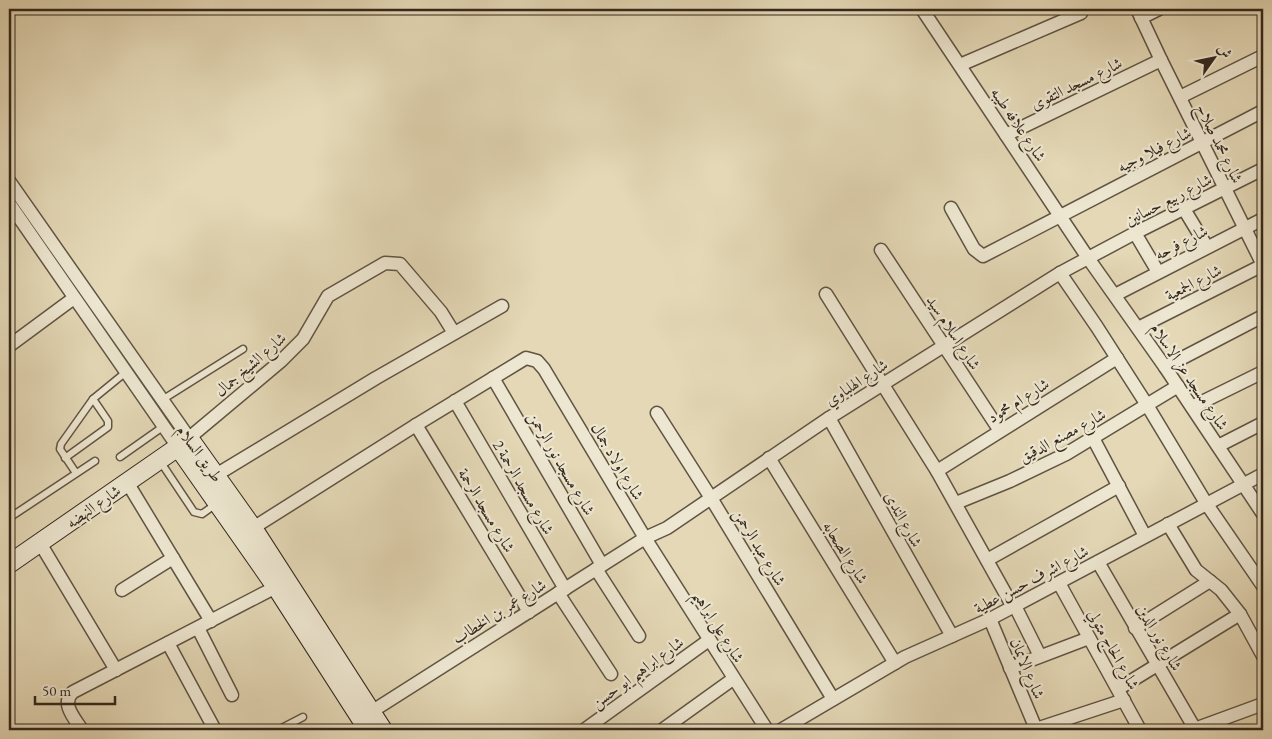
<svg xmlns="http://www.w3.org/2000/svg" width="1272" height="739" font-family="'EB Garamond',Amiri,serif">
	<rect width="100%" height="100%" fill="#e4d8b6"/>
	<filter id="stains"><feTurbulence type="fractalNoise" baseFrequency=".004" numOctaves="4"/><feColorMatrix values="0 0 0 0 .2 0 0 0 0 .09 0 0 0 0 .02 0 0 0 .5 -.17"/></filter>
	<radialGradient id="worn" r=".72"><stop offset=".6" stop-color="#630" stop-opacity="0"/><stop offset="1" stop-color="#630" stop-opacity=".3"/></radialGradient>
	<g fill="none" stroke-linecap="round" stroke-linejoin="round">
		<defs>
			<g id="service">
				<polyline points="162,400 243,349"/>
				<polyline points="120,457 164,426"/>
				<polyline points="65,458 108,427 108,421 93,399"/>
				<polyline points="160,461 194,512 202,514 216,504"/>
				<polyline points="76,473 60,449 61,444 93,399 126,372"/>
				<polyline points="9,518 95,461"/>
				<polyline points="278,730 303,717"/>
			</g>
			<g id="minor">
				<polyline points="922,9 1088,258 1165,367 1263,514"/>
				<polyline points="1137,9 1161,60 1263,265"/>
				<polyline points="1141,18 1159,9"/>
				<polyline points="960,65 1081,13 1083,9"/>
				<polyline points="1180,97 1263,56"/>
				<polyline points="1006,135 1161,60"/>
				<polyline points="9,181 189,438 281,361 303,339 328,296 385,263 400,264 441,312 454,333"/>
				<polyline points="9,203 178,447"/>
				<polyline points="951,208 974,249 983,256 1263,111"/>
				<polyline points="1184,209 1207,247"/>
				<polyline points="1135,233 1158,272"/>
				<polyline points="881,250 1000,431"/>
				<polyline points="1060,273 1097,327 1147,405 1206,503 1263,586"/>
				<polyline points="826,294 937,471 1013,607"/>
				<polyline points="1115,295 1263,219"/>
				<polyline points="1138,328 1263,265"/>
				<polyline points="9,346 74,298"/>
				<polyline points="1165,367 1263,316"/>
				<polyline points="493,378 602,565"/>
				<polyline points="455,401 565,589"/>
				<polyline points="1192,407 1263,372"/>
				<polyline points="657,413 711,498 833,699"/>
				<polyline points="829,418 952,636"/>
				<polyline points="416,425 529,612"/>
				<polyline points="1093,438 1145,536"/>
				<polyline points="1218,446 1263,423"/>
				<polyline points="769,458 895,663"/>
				<polyline points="937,471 1117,358"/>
				<polyline points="216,475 376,378 502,306"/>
				<polyline points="127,482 211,621"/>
				<polyline points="956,503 1010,481 1066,454 1178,386"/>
				<polyline points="1168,524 1196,570 1221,590 1240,614 1263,656"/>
				<polyline points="253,528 416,425 526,358 537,361 544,369 645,538 767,730"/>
				<polyline points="40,543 116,670"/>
				<polyline points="987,560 1119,486"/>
				<polyline points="1098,562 1195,729"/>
				<polyline points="596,569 639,636"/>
				<polyline points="1059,583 1140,730"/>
				<polyline points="122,590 173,558"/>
				<polyline points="558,593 611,674"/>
				<polyline points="1015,606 1040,656"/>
				<polyline points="990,619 1036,729"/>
				<polyline points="198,628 232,695"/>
				<polyline points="1135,628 1210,581"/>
				<polyline points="168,643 215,730"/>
				<polyline points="1010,668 1089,638"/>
				<polyline points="1118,689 1240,614"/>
				<polyline points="371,712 645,538 667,528 829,418 1060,273 1135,233 1263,169"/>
				<path d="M82 730C75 719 60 703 73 692L276 587"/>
				<polyline points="584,730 709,640"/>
				<polyline points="662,730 733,679"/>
				<polyline points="781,730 905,657 990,619 1263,474"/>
				<polyline points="1033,730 1124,700"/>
				<polyline points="1192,730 1263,704"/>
			</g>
			<g id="secondary">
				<polyline points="178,447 276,587 368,730"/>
				<polyline points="9,564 178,447 189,438 253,528 383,730"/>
			</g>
		</defs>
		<!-- service casing -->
		<use href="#service" stroke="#605444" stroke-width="9"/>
		<!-- minor casing -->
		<use href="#minor" stroke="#605444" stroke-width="15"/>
		<!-- secondary casing -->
		<use href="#secondary" stroke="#34281e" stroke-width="20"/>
		<!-- service -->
		<use href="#service" stroke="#ede6d0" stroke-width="6"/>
		<!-- minor -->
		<use href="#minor" stroke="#ede6d0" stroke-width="12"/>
		<!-- secondary -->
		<use href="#secondary" stroke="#ede6d0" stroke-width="18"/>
	</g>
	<g text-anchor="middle" stroke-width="4.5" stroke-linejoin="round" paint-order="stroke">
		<!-- street labels -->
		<g font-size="16" fill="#34281e" stroke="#ede6d0">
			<text transform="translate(1076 83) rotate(-26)" y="6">شارع مسجد التقوى</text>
			<text transform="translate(1019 124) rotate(56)" y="6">شارع علافه طيبه</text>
			<text transform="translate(1220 143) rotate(64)" y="6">شارع محمد صلاح</text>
			<text transform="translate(1154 149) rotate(-27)" y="6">شارع فيلا وجيه</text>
			<text transform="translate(1168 199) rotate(-27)" y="6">شارع ربيع حسانين</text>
			<text transform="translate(1181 242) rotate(-27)" y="6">شارع فرحه</text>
			<text transform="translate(1193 282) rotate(-27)" y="6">شارع الجمعية</text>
			<text transform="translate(954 332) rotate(57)" y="6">شارع اسلام سيد</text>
			<text transform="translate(250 364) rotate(-41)" y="6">شارع الشيخ جمال</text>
			<text transform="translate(1190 376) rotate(56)" y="6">شارع مسجد عز الاسلام</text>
			<text transform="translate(856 382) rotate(-33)" y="6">شارع الهلباوي</text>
			<text transform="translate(1018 400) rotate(-32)" y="6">شارع ام محمود</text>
			<text transform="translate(1062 435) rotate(-28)" y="6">شارع مصنع الدقيق</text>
			<text transform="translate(200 453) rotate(54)" y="6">طريق السلام</text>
			<text transform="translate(618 461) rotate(59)" y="6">شارع اولاد جمال</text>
			<text transform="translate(562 463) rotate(60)" y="6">شارع مسجد نور الرحمن</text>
			<text transform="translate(524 487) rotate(60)" y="6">شارع مسجد الرحمة 2</text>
			<text transform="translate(93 506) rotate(-35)" y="6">شارع النهضه</text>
			<text transform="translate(487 510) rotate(59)" y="6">شارع مسجد الرحمة</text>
			<text transform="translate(904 519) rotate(61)" y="6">شارع الندى</text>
			<text transform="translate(760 547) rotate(59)" y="6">شارع عبد الرحمن</text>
			<text transform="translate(846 552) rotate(58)" y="6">شارع الصحابه</text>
			<text transform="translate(1031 579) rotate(-28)" y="6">شارع اشرف حسن عطية</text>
			<text transform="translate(499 611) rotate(-32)" y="6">شارع عمر بن الخطاب</text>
			<text transform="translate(719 626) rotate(58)" y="6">شارع على ابراهيم</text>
			<text transform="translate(1160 637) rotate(60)" y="6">شارع نور الدين</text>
			<text transform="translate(1114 649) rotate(61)" y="6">شارع الحاج متولي</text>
			<text transform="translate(1028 668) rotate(67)" y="6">شارع الايمان</text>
			<text transform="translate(637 672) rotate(-36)" y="6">شارع ابراهيم ابو حسن</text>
		</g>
	</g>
	<!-- margin -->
	<rect width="1272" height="739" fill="none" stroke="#e4d8b6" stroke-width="30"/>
	<rect x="10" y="10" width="1252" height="719" fill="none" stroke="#34281e" stroke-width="2.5"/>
	<rect x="15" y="15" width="1242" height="709" fill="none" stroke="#34281e"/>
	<!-- north arrow -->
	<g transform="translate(1214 58) rotate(57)" stroke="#ede6d0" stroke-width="4" paint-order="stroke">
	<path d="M0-4L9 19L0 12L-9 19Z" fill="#34281e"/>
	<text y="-8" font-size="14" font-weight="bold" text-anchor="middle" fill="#34281e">ش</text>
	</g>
	<!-- scale -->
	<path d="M35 696v8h80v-8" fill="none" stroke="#34281e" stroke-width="2.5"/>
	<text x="42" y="696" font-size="15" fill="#34281e" stroke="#ede6d0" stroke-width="4" paint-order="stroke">50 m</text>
	<rect width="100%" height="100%" filter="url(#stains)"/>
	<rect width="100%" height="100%" fill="url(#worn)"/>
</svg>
